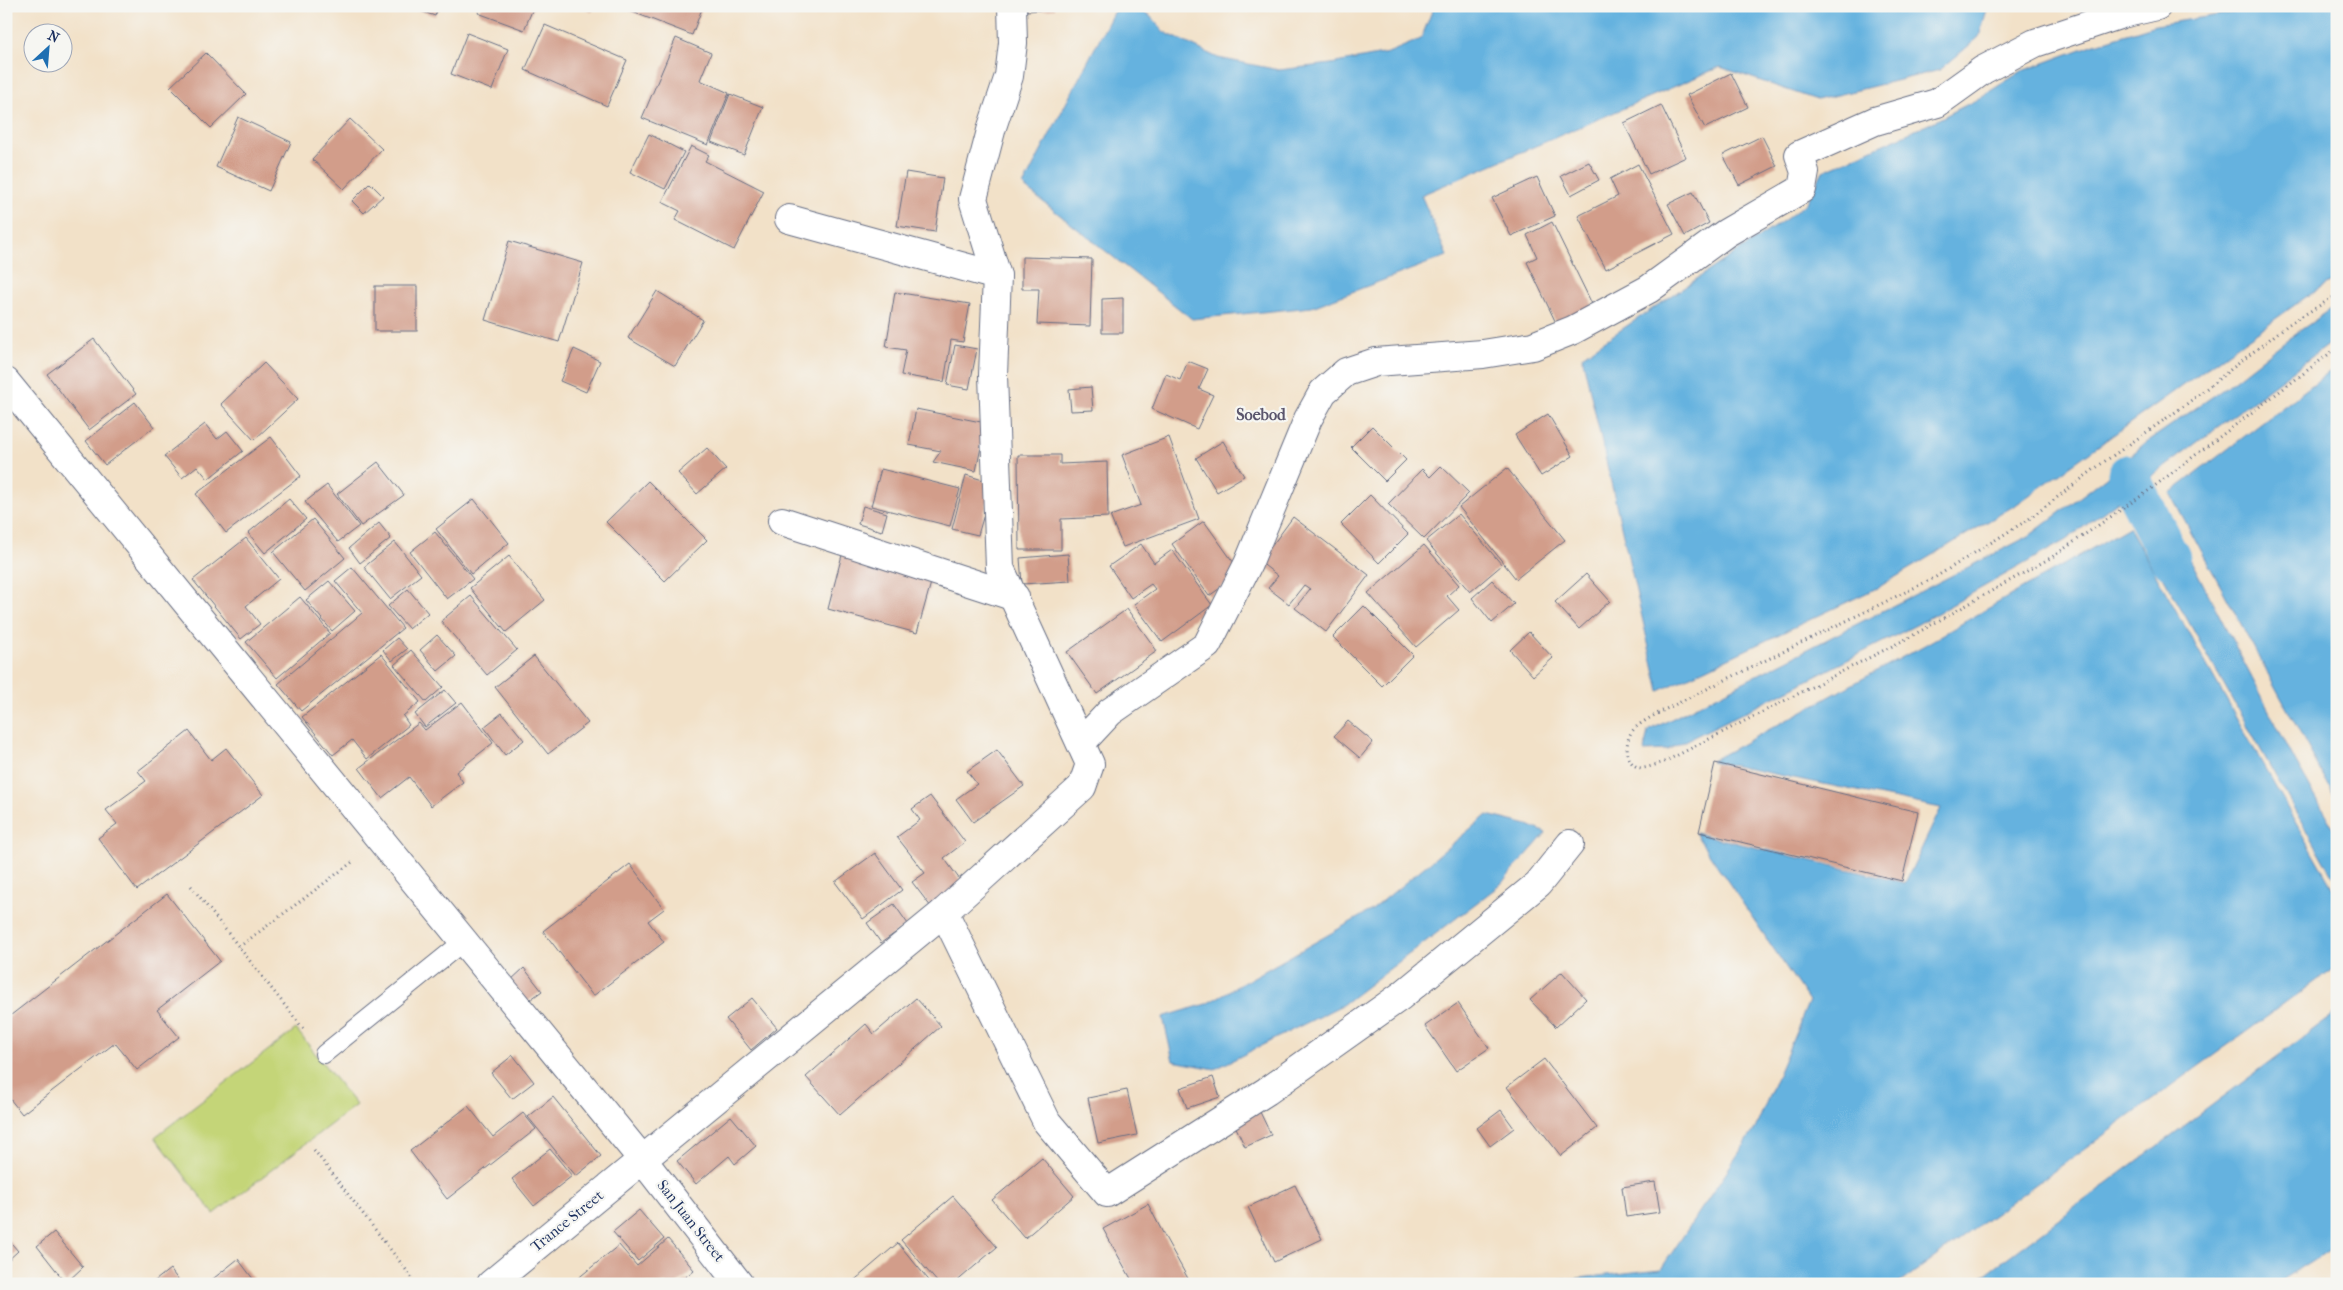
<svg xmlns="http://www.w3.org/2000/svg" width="2343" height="1290" font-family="'IM FELL French Canon',serif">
	<rect width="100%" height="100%" fill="#f6f6f2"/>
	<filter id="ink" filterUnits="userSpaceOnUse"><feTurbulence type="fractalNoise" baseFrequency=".02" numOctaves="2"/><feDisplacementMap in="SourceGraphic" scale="10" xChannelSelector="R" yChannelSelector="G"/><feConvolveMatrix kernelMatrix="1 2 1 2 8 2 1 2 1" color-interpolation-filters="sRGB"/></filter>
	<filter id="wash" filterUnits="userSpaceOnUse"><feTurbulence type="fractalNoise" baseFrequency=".0096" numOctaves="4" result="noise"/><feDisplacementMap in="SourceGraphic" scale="20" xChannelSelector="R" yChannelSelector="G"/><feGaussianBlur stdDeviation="1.12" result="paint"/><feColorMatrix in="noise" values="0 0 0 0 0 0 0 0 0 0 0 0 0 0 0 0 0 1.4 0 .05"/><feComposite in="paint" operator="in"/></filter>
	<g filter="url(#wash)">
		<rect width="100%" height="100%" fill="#f2e1c8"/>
		<!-- green -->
		<polygon fill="#c4d578" stroke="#70826b" points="296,1029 356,1105 214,1214 155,1137"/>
		<!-- water -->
		<g fill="#65b2df" stroke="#40709e">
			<polygon points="1434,6 1988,6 1979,37 1940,70 1817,100 1720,67 1421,195 1447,256 1312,307 1192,319 1023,186 1114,11 1138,10 1149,15 1164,32 1218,58 1279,70 1331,64 1388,53 1421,39"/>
			<polygon points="2255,6 2337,6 2337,279 2306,297 2017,504 1879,587 1659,691 1582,356 1789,217 1807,202 1823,171 1929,124 1976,100 2022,71 2095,44 2156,25 2231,13"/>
			<polygon points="2337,305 2337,338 2066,540 1918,624 1767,701 1667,750 1644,751 1648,731 2029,536 2105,478 2144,444 2222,390 2285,341"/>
			<polygon points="2337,366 2337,801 2170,493"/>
			<polygon points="2159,499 2294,759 2337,835 2337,874 2332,876 2147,548 2132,516"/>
			<polygon points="2129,527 2333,889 2337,888 2337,966 1898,1284 1526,1284 1661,1269 1755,1129 1809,1001 1695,833 1905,883 1941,808 1711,761 1923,646"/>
			<polygon points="1487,815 1528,825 1546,833 1500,885 1342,1005 1215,1069 1173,1061 1163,1017 1206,1004 1372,910"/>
			<polygon points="2337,1012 2337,1245 2276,1284 1972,1284"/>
		</g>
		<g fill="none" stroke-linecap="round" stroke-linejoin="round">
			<!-- canal -->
			<polyline stroke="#65b2df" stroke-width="41" points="2128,475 2170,558"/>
		</g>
		<g id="blocks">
			<!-- building -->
			<g fill="#d29d8a">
				<polygon points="407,6 439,6 435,16"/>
				<polygon points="481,6 534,6 524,30 478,13"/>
				<polygon points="578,6 594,6 592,12"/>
				<polygon points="617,6 703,6 692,35"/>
				<polygon points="1027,6 1055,6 1055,9 1027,11"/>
				<polygon points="545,25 627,60 607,106 525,70"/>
				<polygon points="467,33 508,49 492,90 451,74"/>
				<polygon points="676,38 711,53 700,80 729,93 708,145 642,118"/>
				<polygon points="206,53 246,94 211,128 170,87"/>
				<polygon points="1731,73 1748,107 1705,128 1687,95"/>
				<polygon points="730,94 763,107 744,155 711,142"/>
				<polygon points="1661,105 1686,157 1649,174 1624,123"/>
				<polygon points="238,117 291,142 269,191 216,167"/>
				<polygon points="350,119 382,149 344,189 312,159"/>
				<polygon points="649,134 684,152 665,189 630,172"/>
				<polygon points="1762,136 1777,166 1739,185 1723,155"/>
				<polygon points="691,146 709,155 705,161 764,191 734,250 675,220 680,211 662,202"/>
				<polygon points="1589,162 1599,180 1571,195 1561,176"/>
				<polygon points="1638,164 1674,234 1606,269 1578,216 1618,196 1610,179"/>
				<polygon points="906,172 943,178 935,232 897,226"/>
				<polygon points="1537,177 1555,216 1511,236 1492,198"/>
				<polygon points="370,183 383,196 364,213 352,201"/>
				<polygon points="1693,192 1709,223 1685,236 1668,204"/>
				<polygon points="1552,222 1594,308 1557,325 1527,262 1537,257 1527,235"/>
				<polygon points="509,241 583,263 559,342 485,320"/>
				<polygon points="1022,257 1092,259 1090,326 1037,324 1039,289 1022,289"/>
				<rect x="375" y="286" width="42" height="45"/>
				<polygon points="657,291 703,320 675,366 628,338"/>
				<polygon points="895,292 970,304 963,342 951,340 944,382 901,375 906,350 886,347"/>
				<polygon points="1123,298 1123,333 1102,333 1102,299"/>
				<polygon points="94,339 136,394 89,430 47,374"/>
				<polygon points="955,345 977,349 969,389 947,385"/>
				<polygon points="574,349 600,361 586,392 560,381"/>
				<polygon points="1188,361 1208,369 1199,389 1213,395 1197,429 1152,409 1166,374 1180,380"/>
				<polygon points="264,363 298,399 254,440 221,404"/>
				<polygon points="1091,387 1093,410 1071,411 1069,389"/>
				<polygon points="135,402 154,427 105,465 86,441"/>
				<polygon points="916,409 986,423 976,471 933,462 941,451 909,445"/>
				<polygon points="1548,414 1573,456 1541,476 1515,435"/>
				<polygon points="205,424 217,439 227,431 243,451 208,479 197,466 182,478 164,456"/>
				<polygon points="1372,426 1406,460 1385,481 1351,447"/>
				<polygon points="271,437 301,476 226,533 196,494"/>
				<polygon points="1169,437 1199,519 1123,547 1110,516 1141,505 1122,455"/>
				<polygon points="1223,441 1244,476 1217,492 1196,458"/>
				<polygon points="707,448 726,469 697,494 678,473"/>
				<polygon points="1018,455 1060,455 1060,464 1107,462 1108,517 1061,519 1061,550 1019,550"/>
				<polygon points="378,462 404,495 361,526 337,494"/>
				<polygon points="1441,466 1469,493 1424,539 1388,504 1422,469 1430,477"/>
				<polygon points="1507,468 1565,540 1516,579 1459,507"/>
				<polygon points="881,469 960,489 950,526 871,506"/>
				<polygon points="966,475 993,483 978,535 952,529"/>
				<polygon points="648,481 707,540 665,581 606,522"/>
				<polygon points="327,485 359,526 338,542 305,502"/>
				<polygon points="1370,495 1408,534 1379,563 1341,524"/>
				<polygon points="289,499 306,519 265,553 248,533"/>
				<polygon points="474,499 509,543 471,574 436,529"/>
				<polygon points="863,506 887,513 882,531 858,524"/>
				<polygon points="1459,514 1502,565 1470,592 1426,541"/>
				<polygon points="1293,517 1369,575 1326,632 1295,608 1310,589 1304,585 1289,604 1268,588 1278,576 1260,562"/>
				<polygon points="313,519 345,558 305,591 273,552"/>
				<polygon points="1204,521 1241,573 1209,596 1172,544"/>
				<polygon points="379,523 391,538 360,563 349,548"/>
				<polygon points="435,532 473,579 447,599 410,552"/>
				<polygon points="246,538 279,579 246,606 260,624 241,639 193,580"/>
				<polygon points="395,542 421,575 390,599 364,567"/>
				<polygon points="1141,544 1154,563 1172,550 1212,605 1162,642 1134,604 1155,589 1151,584 1131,598 1109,566"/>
				<polygon points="1424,545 1459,585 1447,596 1459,610 1416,647 1368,593"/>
				<polygon points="1068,554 1070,581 1022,584 1020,558"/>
				<polygon points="842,555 932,579 917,633 828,609"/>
				<polygon points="509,556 545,600 506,632 470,588"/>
				<polygon points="352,567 403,628 301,711 278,684 362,613 335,581"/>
				<polygon points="1586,574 1610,601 1579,629 1555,602"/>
				<polygon points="1492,580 1514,604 1492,623 1472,598"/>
				<polygon points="329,581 355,611 332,631 306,600"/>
				<polygon points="408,589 428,613 409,629 388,606"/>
				<polygon points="471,596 517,650 487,675 441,621"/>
				<polygon points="300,597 330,633 277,678 246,642"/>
				<polygon points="1364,606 1413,655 1382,686 1333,637"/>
				<polygon points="1127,609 1157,651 1097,694 1067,652"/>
				<polygon points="1529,632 1553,658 1533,676 1510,650"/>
				<polygon points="437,635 456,656 438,671 420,650"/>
				<polygon points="397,638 407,649 392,661 383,650"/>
				<polygon points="411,650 443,687 426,702 394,665"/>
				<polygon points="381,654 420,702 403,716 409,725 367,759 352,740 333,755 302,717"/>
				<polygon points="534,656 588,723 548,754 495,687"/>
				<polygon points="445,690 456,703 425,727 415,714"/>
				<polygon points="462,702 493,743 456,772 463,782 431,806 409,777 382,798 359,768 419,723 425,730"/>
				<polygon points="502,713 524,740 505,755 484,727"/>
				<polygon points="1348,721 1373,742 1360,758 1334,736"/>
				<polygon points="189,731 211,760 226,748 263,795 137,890 98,838 117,824 106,810 146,781 138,771"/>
				<polygon points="997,750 1024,786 973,822 956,799 977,784 967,771"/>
				<polygon points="1715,763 1918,812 1902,881 1699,832"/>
				<polygon points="930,796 965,842 944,858 963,884 931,907 912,882 925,873 897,837 920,820 912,809"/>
				<polygon points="875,853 902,890 863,919 835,882"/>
				<polygon points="630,864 664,909 648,921 664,942 593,996 543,931"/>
				<polygon points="167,894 220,961 157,1010 179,1037 137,1070 115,1043 22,1114 6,1094 6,1019"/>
				<polygon points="894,904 908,924 881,943 867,923"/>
				<polygon points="524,968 542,991 527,1002 510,981"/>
				<polygon points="1562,972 1586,999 1556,1027 1530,1000"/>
				<polygon points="752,998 777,1028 751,1050 726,1019"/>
				<polygon points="916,998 941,1026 840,1115 806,1077 866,1024 874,1034"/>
				<polygon points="1458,1003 1489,1048 1456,1071 1425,1026"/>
				<polygon points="513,1055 534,1082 512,1099 491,1073"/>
				<polygon points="1544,1059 1597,1128 1561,1156 1507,1087"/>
				<polygon points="1213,1077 1220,1097 1187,1108 1180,1088"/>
				<polygon points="1127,1090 1137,1135 1098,1143 1088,1098"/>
				<polygon points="553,1097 601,1156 576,1176 528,1117"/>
				<polygon points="468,1106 493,1137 523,1113 536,1129 447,1199 410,1151"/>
				<polygon points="1501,1110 1514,1128 1490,1146 1477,1128"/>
				<polygon points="1260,1112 1271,1135 1245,1147 1234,1123"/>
				<polygon points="731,1116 756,1146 735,1164 729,1156 696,1184 677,1161"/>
				<polygon points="550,1149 572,1176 534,1206 512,1179"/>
				<polygon points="1042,1158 1074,1196 1025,1238 992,1200"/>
				<polygon points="1655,1182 1660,1212 1626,1217 1622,1187"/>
				<polygon points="1295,1185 1322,1239 1274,1262 1248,1207"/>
				<polygon points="953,1196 997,1247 954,1284 939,1284 901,1240"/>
				<polygon points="1148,1204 1166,1239 1191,1284 1134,1284 1103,1229"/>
				<polygon points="639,1210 664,1239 638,1261 613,1232"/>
				<polygon points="54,1232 83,1267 66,1283 37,1246"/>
				<polygon points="6,1237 18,1251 6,1262"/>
				<polygon points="668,1239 694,1270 677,1284 571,1284 619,1245 637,1266"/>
				<polygon points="898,1243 932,1284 850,1284"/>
				<polygon points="238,1259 257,1284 210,1284 209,1282"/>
				<polygon points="170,1269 181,1284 151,1284"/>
				<polygon points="687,1279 691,1284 681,1284"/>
			</g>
		</g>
	</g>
	<g filter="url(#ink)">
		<use href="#blocks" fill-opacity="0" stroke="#666d83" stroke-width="1"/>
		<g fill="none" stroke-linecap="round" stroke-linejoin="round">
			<defs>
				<polyline id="service" points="324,1054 464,941"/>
				<g id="minor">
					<polyline points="789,219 997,276"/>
					<polyline points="782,521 1015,597"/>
					<polyline points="1082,742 1110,712 1207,645 1248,564 1308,419 1323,392 1346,372 1376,362 1483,354 1533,346 1573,330 1649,289 1726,233 1802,189 1805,172 1799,155 1875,121 1937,103 1983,70 2035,43 2122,14 2157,6"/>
					<polyline points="944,912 1047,1122 1107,1193 1267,1091 1401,996 1538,884 1570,844"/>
					<polyline points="491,1284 944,912 1082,787 1090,764 1000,568 993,375 997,276 973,199 992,127 1009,76 1013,43 1012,6"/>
				</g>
				<polyline id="tertiary" points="6,382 642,1159 739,1284"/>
			</defs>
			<!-- service casing -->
			<use href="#service" stroke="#666d83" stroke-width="20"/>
			<!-- minor casing -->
			<use href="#minor" stroke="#666d83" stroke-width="30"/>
			<!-- tertiary casing -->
			<use href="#tertiary" stroke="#666d83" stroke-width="30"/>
			<!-- path -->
			<g stroke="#666d83" stroke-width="3" stroke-dasharray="1 4" stroke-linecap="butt">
				<path d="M2337 295 2289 324 2184 406 2101 464 2029 519 1934 578 1666 709C1656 715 1637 723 1631 733 1624 744 1626 767 1642 768 1648 768 1656 764 1662 763L1908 638 2052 557 2144 494 2337 348"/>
				<polyline points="191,886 305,1031"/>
				<polyline points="239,947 354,861"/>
				<polyline points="314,1150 417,1284"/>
			</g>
			<!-- service -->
			<use href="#service" stroke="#fff" stroke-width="18"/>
			<!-- minor -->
			<use href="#minor" stroke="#fff" stroke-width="28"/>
			<!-- tertiary -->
			<use href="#tertiary" stroke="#fff" stroke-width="28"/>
		</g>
	</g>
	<g text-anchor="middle" stroke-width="4.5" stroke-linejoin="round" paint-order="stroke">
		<!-- street labels -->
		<g font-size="15" fill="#1b2f5e" stroke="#f6f6f2">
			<text transform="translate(567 1221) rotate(-39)" y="5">Trance Street</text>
			<text transform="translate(691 1221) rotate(52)" y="5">San Juan Street</text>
		</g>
		<!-- neighbourhood labels -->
		<g font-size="16" font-weight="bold" fill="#5b566d" stroke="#f6f6f2">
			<text x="1261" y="420">Soebod</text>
		</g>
	</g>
	<!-- margin -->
	<rect width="2343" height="1290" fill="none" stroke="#f6f6f2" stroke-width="25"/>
	<!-- north arrow -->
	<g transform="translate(48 48) rotate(26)"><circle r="24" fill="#f6f6f2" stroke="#9ea6b7"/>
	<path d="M0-4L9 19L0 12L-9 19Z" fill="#1f6fb2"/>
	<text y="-8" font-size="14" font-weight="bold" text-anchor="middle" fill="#1b2f5e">N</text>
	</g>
</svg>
